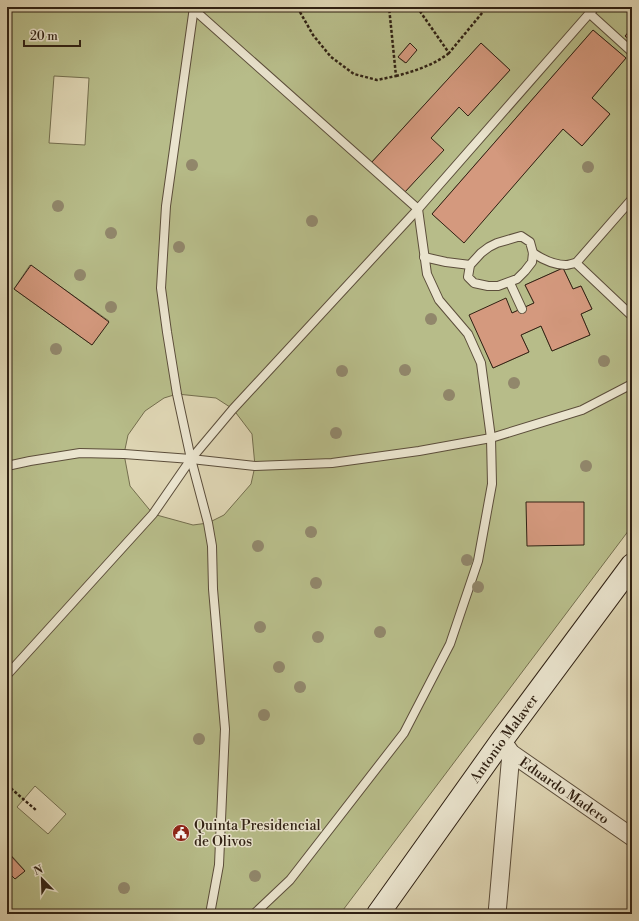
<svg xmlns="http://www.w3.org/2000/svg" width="639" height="921" font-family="'Libre Bodoni',serif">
	<rect width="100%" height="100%" fill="#ded5b3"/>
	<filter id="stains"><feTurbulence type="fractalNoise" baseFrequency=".005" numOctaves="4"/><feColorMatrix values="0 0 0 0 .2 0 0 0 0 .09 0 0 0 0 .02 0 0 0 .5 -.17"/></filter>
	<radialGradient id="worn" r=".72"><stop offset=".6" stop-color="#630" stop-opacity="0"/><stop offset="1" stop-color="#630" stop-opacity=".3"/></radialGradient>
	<!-- green -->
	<path fill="#b7bc89" stroke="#746e4e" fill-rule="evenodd" d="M8 7H632V526L340 914H7V871L15 879 25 871 12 856 7 860ZM593 30 626 58 592 98 610 114 582 146 563 129 464 242 432 214ZM410 43 417 50 405 63 398 57ZM481 43 510 70 468 116 459 107 431 138 443 150 404 193 371 163ZM54 76 89 78 85 145 49 143ZM30 265 109 321 92 345 14 289ZM563 268 573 289 581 286 592 309 581 314 590 335 552 351 541 326 521 335 529 352 493 368 470 315 512 313 534 303 525 285ZM177 394 216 398 233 409 252 434 255 466 251 484 224 515 208 523 193 525 153 514 130 486 124 454 128 435 145 411 164 398ZM35 786 66 814 48 834 17 807Z"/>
	<!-- building -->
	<g fill="#d4997e" stroke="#302113">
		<polygon points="632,28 632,42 625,36"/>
		<polygon points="593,30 626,58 592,98 610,114 582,146 563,129 464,243 432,214"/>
		<polygon points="410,43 417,50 406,63 398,57"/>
		<polygon points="481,43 510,70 468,116 459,107 431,138 444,150 404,193 371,163"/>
		<polygon points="31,265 109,322 92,345 14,289"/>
		<polygon points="563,268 573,289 581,286 592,309 581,314 590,335 552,351 541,326 521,335 529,352 493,368 469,315 506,298 512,313 534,303 525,285"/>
		<polygon points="526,502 584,502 584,545 527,546"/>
		<polygon points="11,856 25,871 15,879 7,871 7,860"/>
	</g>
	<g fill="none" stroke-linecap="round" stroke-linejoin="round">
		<defs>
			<g id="lane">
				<polyline points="191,7 418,209 427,274 439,300 468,334 481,363 491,438 492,484 478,561 450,644 404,733 290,880 254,914"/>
				<polyline points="194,7 166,206 161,288 167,332 177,394 191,459 208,523 212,546 213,589 225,729 219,865 210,914"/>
				<polyline points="589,13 632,52"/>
				<polygon points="521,236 530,242 533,253 532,262 525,271 517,279 498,286 488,286 474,283 468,277 470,265 481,253 489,247 497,243"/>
				<path d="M533 253C542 259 554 265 566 265 569 265 573 263 576 263L632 316"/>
				<polyline points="424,257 446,262 470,265"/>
				<polyline points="576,263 632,199"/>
				<polyline points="510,283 522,309"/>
				<polyline points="7,466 30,461 80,453 124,454 191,459 255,466 332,463 419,451 491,438 582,410 632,384"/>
				<polyline points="7,675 153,514 191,459 233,409 418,209 595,7"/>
			</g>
			<g id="street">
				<path id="s1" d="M502 740 511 753 632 837"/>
				<polyline points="497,914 511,753"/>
			</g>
			<g id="secondary">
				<path id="s2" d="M378 914 502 740 632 565"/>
			</g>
		</defs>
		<!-- lane casing -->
		<use href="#lane" stroke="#5c4e3b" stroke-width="10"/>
		<!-- street casing -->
		<use href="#street" stroke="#5c4e3b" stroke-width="19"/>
		<!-- secondary casing -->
		<use href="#secondary" stroke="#302113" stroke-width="24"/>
		<!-- path -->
		<g stroke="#302113" stroke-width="2.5" stroke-dasharray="3 2" stroke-linecap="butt">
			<polyline points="299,7 300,12 313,35 331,57 354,74 377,80 396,76 389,7"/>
			<polyline points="417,7 449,53 487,7"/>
			<path d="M396 76C415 71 434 65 449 53"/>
			<polyline points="7,785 37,811"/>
		</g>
		<!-- lane -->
		<use href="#lane" stroke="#eae4ce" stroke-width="8"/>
		<!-- street -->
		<use href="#street" stroke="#eae4ce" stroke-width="17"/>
		<!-- secondary -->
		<use href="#secondary" stroke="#eae4ce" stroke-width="22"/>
	</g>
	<!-- trees -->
	<g fill="#91876b">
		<circle cx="192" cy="165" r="6"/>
		<circle cx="588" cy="167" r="6"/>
		<circle cx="58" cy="206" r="6"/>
		<circle cx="312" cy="221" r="6"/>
		<circle cx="111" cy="233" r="6"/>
		<circle cx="179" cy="247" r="6"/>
		<circle cx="80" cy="275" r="6"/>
		<circle cx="111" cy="307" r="6"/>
		<circle cx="431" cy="319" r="6"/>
		<circle cx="56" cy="349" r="6"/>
		<circle cx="604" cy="361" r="6"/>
		<circle cx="405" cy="370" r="6"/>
		<circle cx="342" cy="371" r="6"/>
		<circle cx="514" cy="383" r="6"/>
		<circle cx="449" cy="395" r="6"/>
		<circle cx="336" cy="433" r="6"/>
		<circle cx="586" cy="466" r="6"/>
		<circle cx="311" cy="532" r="6"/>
		<circle cx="258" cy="546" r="6"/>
		<circle cx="467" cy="560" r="6"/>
		<circle cx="316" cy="583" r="6"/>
		<circle cx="478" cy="587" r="6"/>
		<circle cx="260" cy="627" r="6"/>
		<circle cx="380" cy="632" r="6"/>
		<circle cx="318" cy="637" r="6"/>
		<circle cx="279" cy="667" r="6"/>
		<circle cx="300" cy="687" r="6"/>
		<circle cx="264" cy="715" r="6"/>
		<circle cx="199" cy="739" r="6"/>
		<circle cx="255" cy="876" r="6"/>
		<circle cx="124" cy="888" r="6"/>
	</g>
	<!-- icons -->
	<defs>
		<symbol id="civic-disc" viewBox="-11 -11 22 22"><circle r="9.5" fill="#8f2418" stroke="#eae4ce"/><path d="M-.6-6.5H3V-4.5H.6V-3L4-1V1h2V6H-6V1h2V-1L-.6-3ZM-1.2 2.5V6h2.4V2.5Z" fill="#fff"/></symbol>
	</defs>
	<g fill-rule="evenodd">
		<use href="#civic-disc" x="171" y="823" width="20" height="20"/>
	</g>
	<g text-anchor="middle" stroke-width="3" stroke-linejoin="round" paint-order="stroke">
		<!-- street labels -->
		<g font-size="14" fill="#302113" stroke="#eae4ce">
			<text dy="5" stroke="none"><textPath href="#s2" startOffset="216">Antonio Malaver</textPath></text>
			<text dy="5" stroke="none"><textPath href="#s1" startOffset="81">Eduardo Madero</textPath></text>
		</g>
		<!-- poi labels -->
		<g font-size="14" fill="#302113" stroke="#eae4ce" text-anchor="start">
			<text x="194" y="830">Quinta Presidencial<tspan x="194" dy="16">de Olivos</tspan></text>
		</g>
	</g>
	<!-- margin -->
	<rect width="639" height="921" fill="none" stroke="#ded5b3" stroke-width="24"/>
	<rect x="8" y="8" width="623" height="905" fill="none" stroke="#302113" stroke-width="2"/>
	<rect x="12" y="12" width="615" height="897" fill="none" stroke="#302113"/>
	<!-- north arrow -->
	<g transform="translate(42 879) rotate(337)" stroke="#eae4ce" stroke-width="3" paint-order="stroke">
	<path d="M0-3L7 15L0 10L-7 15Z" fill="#302113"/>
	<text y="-6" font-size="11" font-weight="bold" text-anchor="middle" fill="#302113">N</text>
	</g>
	<!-- scale -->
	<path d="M24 40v6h56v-6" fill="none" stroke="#302113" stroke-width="2"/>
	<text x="30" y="40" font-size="12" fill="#302113" stroke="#eae4ce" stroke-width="3" paint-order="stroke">20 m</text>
	<rect width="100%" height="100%" filter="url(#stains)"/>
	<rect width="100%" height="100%" fill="url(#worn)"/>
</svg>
